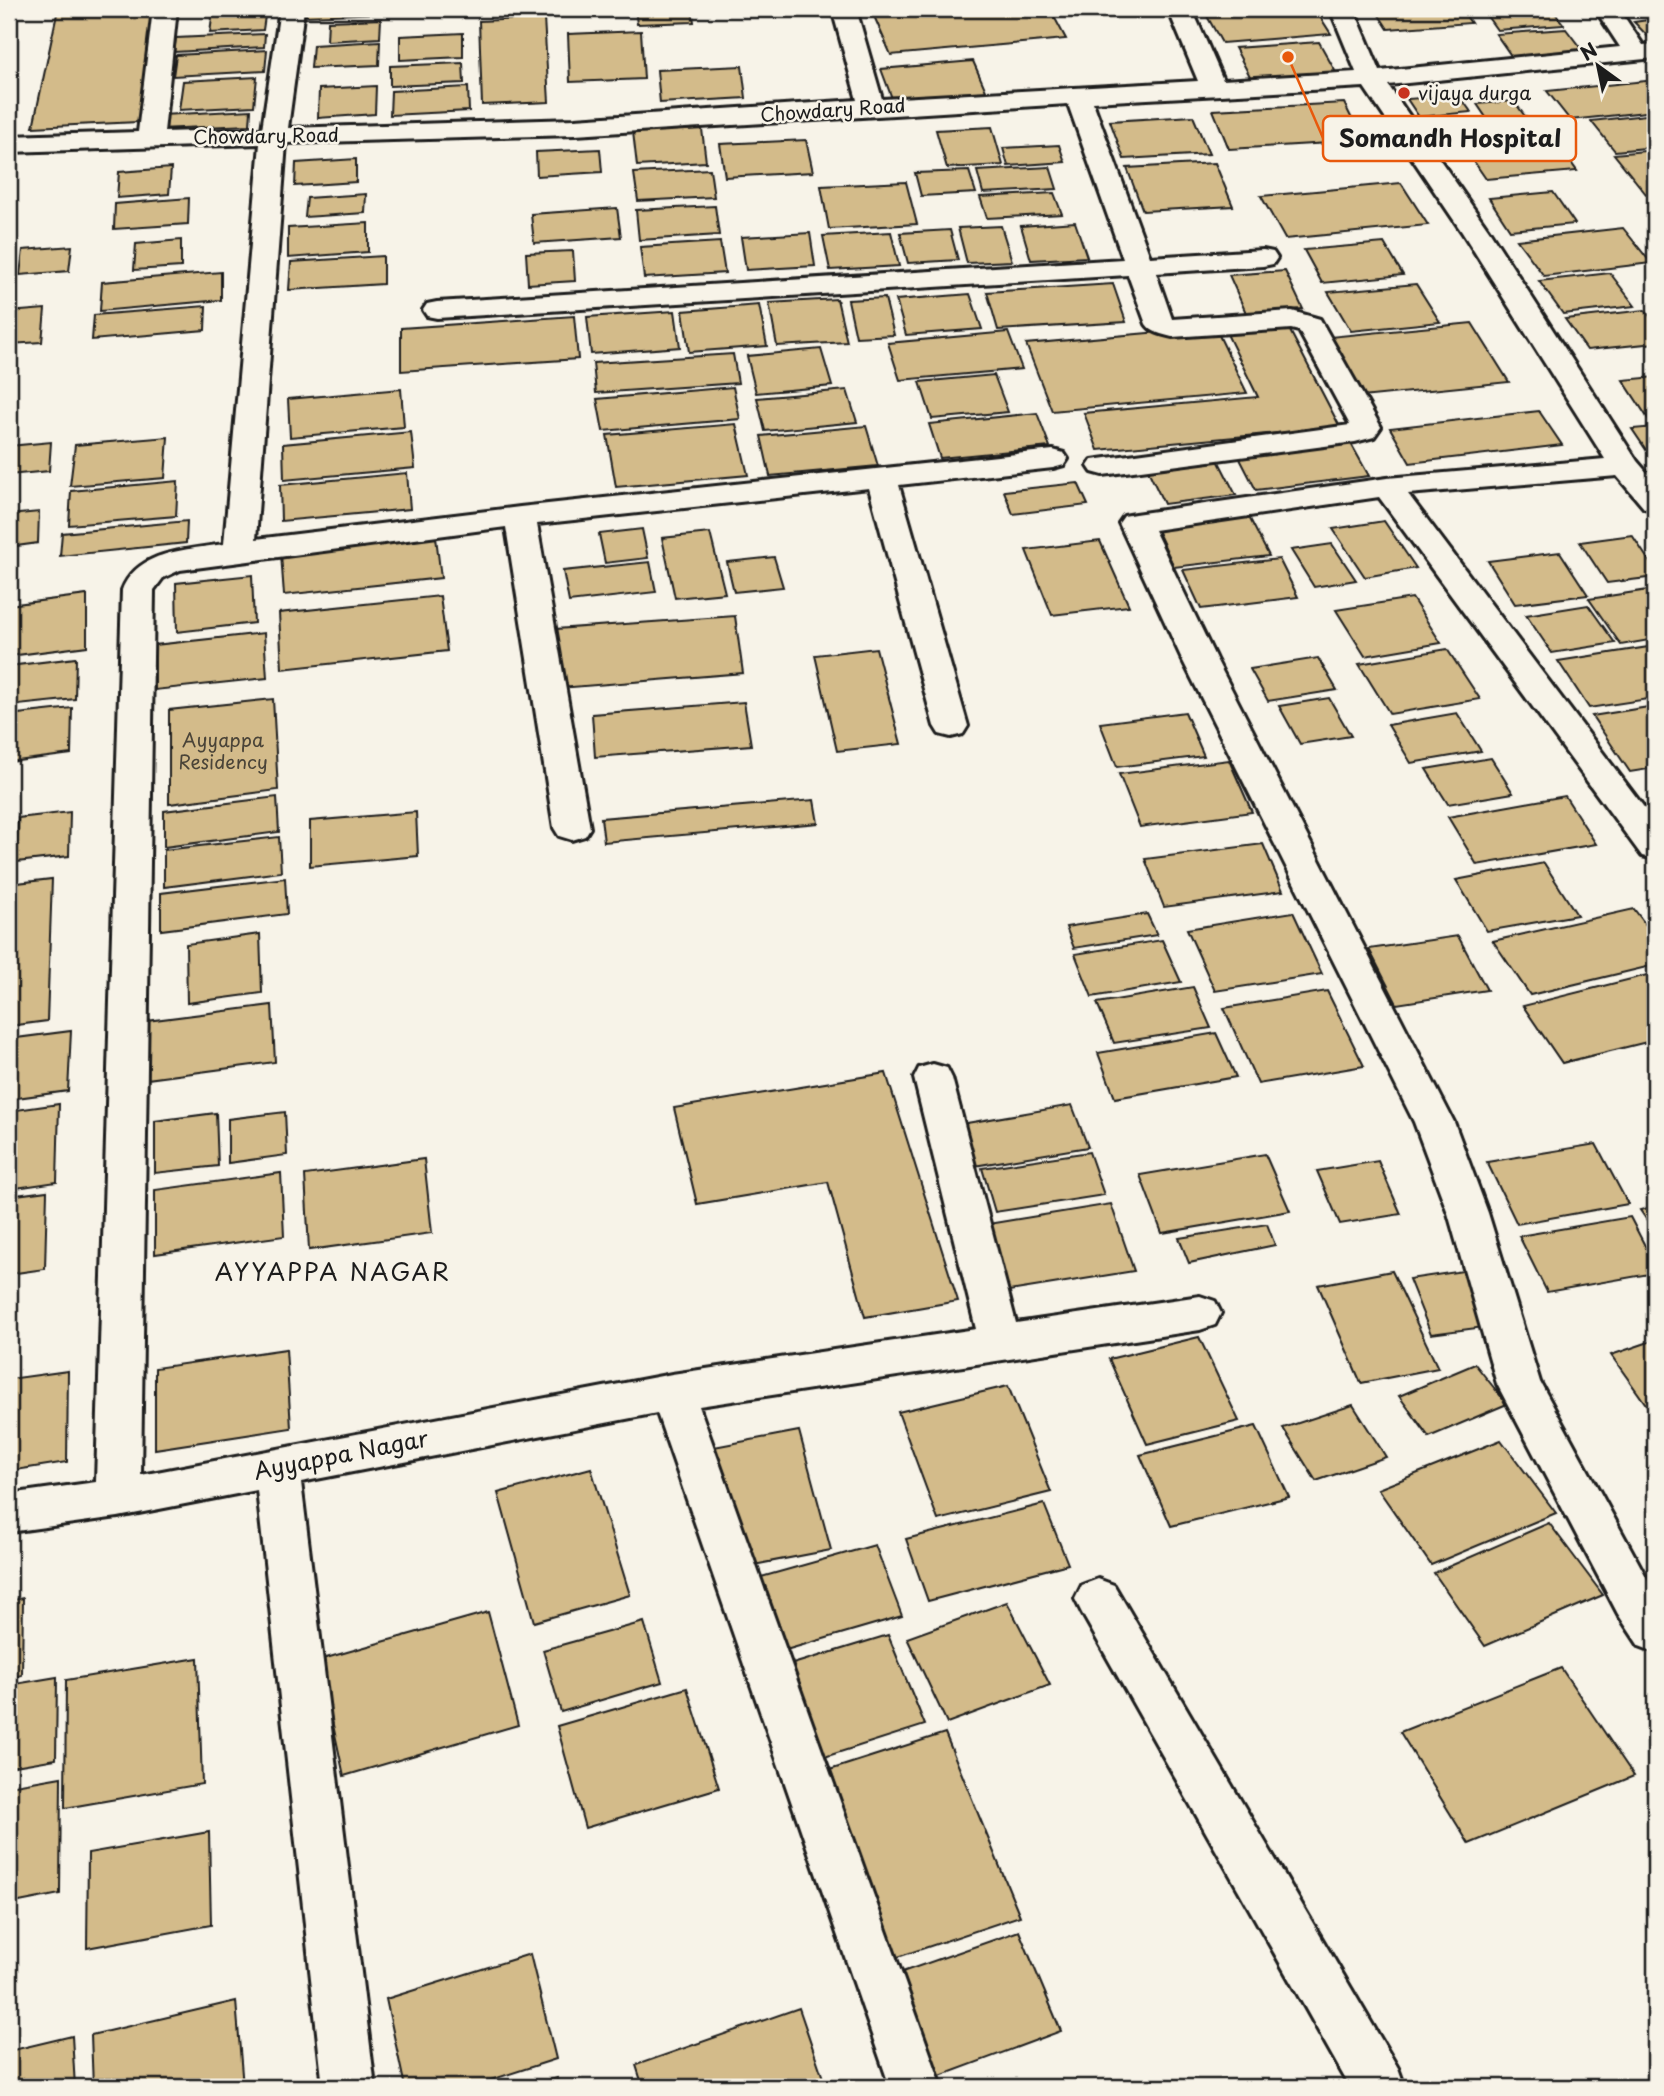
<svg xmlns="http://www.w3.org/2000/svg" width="1664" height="2096" font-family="'Playpen Sans',sans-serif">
	<rect width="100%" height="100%" fill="#f7f3e8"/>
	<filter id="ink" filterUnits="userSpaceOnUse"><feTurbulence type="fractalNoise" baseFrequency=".0143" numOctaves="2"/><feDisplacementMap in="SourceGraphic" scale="14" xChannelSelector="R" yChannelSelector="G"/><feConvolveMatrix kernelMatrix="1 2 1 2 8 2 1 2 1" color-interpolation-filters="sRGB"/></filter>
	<g filter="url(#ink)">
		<!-- building -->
		<g fill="#d3bb8a" stroke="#1c1c1c" stroke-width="2">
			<polygon points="58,9 156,9 138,122 33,127"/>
			<polygon points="266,9 263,30 210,33 213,11"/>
			<polygon points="307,9 383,9 383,13 306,16"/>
			<polygon points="635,9 692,9 694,22 637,24"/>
			<polygon points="952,9 1050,9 1066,39 891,55 874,16"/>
			<polygon points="1203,9 1315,9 1331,34 1222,43"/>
			<polygon points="1375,9 1461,9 1471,23 1388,29"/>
			<polygon points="1482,9 1552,9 1564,25 1497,30"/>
			<polygon points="544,18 549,102 482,105 479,21"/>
			<polygon points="381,19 380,38 327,41 328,21"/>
			<polygon points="1655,19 1655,44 1634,22"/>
			<polygon points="1566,29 1585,54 1514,60 1496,34"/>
			<polygon points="641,31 644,79 570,82 568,34"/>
			<polygon points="463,33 463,57 400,60 400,36"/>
			<polygon points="265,34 264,47 174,52 176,38"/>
			<polygon points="380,41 379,65 311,68 313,45"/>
			<polygon points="1319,42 1338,76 1253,82 1235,48"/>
			<polygon points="267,50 265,71 173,76 176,55"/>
			<polygon points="973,61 987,93 893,101 881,69"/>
			<polygon points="463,63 464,83 390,86 390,66"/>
			<polygon points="742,66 746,98 660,103 657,70"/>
			<polygon points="257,77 254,106 179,110 183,81"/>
			<polygon points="1655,80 1655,111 1570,120 1547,91"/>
			<polygon points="376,86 375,114 318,118 319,89"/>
			<polygon points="468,87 469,111 390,115 391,91"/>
			<polygon points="1459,95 1471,112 1419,117 1407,99"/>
			<polygon points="1514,101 1534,129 1496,132 1477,104"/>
			<polygon points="1344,103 1363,141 1229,149 1213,110"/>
			<polygon points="251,110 250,125 159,129 162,115"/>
			<polygon points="1655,114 1655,147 1615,151 1591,121"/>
			<polygon points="1193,116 1209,154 1124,159 1110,121"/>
			<polygon points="992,127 1003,165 947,168 936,130"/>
			<polygon points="702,129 706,162 637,166 633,132"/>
			<polygon points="1552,136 1577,171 1486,179 1462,144"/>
			<polygon points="806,140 813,172 725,177 720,144"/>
			<polygon points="1059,145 1065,162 1008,166 1003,148"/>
			<polygon points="600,149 602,172 537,176 536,152"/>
			<polygon points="1655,150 1655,193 1646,194 1614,154"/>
			<polygon points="356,159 356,182 295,186 296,163"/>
			<polygon points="1215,163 1233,206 1143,211 1127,168"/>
			<polygon points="1050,167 1057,189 983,193 977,171"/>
			<polygon points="171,168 169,194 117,198 119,172"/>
			<polygon points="710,169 714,197 638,201 634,173"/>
			<polygon points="969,171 976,193 921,196 915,173"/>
			<polygon points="906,182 917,224 829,229 821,186"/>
			<polygon points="1401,183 1428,225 1285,239 1261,196"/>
			<polygon points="1553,192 1575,224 1510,230 1489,198"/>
			<polygon points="1054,193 1062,214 987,218 980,197"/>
			<polygon points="366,194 365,213 305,217 307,198"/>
			<polygon points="189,198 188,224 114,229 115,204"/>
			<polygon points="715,206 719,235 639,240 636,210"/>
			<polygon points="617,208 621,237 534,243 531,214"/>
			<polygon points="1075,222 1087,257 1031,260 1021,226"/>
			<polygon points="368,223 368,252 288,258 288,228"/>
			<polygon points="1001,226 1012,261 967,263 958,228"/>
			<polygon points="1623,228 1651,263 1544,276 1517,240"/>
			<polygon points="950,230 958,260 908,263 900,233"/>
			<polygon points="891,232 899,266 830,270 823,236"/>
			<polygon points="810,233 815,266 746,270 741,237"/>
			<polygon points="181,240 181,267 134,270 136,244"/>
			<polygon points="720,242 725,273 644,278 640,247"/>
			<polygon points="1384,243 1403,275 1322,283 1304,250"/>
			<polygon points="72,246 69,271 20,275 23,250"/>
			<polygon points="573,251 575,281 528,284 526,253"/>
			<polygon points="383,256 383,284 289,290 291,262"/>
			<polygon points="1285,271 1303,309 1246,313 1229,275"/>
			<polygon points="221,272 221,300 100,311 102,282"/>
			<polygon points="1610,273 1635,306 1563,314 1539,281"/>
			<polygon points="1113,284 1126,322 998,330 987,292"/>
			<polygon points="1416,284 1440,322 1351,331 1328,292"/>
			<polygon points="970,294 982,329 906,335 896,300"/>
			<polygon points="885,298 894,335 856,337 848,300"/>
			<polygon points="837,299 847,342 777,346 769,303"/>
			<polygon points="759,305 767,346 689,352 683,311"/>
			<polygon points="206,306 205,330 92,340 94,315"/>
			<polygon points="45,309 42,342 9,344 9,312"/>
			<polygon points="1645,310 1655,323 1655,343 1587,350 1565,319"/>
			<polygon points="675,311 680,347 591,354 587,317"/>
			<polygon points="574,316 578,359 401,371 401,328"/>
			<polygon points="1472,323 1509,382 1362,397 1329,337"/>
			<polygon points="1287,325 1340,427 1098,450 1084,413 1258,397 1225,330"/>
			<polygon points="1215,327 1247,393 1052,411 1026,344"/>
			<polygon points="1008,332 1022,369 900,380 888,343"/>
			<polygon points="821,349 832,386 756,393 747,356"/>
			<polygon points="733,354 738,383 596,393 593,363"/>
			<polygon points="994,375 1008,412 932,419 920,382"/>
			<polygon points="1655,377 1655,422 1651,423 1623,380"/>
			<polygon points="733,387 740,419 603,431 597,399"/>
			<polygon points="401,389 404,427 290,437 288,399"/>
			<polygon points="847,390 857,422 765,431 757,398"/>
			<polygon points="1539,411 1562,445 1410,463 1390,428"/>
			<polygon points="1037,413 1050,447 940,458 929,424"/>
			<polygon points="736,424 748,475 616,487 607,435"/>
			<polygon points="866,426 878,466 770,476 761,436"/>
			<polygon points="1655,427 1655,463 1632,429"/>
			<polygon points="411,432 415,468 284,480 283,444"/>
			<polygon points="168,437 165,478 70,486 75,445"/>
			<polygon points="1349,440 1369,476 1256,490 1237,453"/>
			<polygon points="51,442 49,471 9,475 9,446"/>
			<polygon points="1217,458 1236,495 1164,504 1146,466"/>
			<polygon points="407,473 410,509 281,521 280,485"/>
			<polygon points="178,481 176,516 69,525 71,491"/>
			<polygon points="1078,483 1088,505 1013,514 1004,491"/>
			<polygon points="39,512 38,543 9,547 9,515"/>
			<polygon points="1249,517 1269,556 1174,567 1156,528"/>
			<polygon points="187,521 186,543 60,556 62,533"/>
			<polygon points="1384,521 1416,568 1365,577 1333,529"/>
			<polygon points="642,529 648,558 605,563 599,534"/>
			<polygon points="710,533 725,593 675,598 662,538"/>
			<polygon points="1632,535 1655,570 1655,577 1607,583 1580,542"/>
			<polygon points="436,537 441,578 284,595 281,554"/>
			<polygon points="1100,541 1129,606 1052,615 1026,550"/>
			<polygon points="1332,544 1356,580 1314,587 1291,550"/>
			<polygon points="1560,552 1588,595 1515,604 1488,561"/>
			<polygon points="774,557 783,587 734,592 727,562"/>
			<polygon points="1279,559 1298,597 1201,609 1183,570"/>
			<polygon points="650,562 656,592 569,602 563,571"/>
			<polygon points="252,575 254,623 177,632 176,583"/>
			<polygon points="1655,589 1655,639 1621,645 1589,599"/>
			<polygon points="87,595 87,646 9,656 9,605"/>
			<polygon points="440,596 447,651 282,669 279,613"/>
			<polygon points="1412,598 1441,643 1365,656 1336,610"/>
			<polygon points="1588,605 1615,643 1552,653 1526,615"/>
			<polygon points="735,616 743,673 560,688 556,629"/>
			<polygon points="264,633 267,678 155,690 155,645"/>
			<polygon points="1655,646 1655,698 1589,708 1558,661"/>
			<polygon points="876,648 901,744 837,751 815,655"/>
			<polygon points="1447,649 1480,699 1390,714 1359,664"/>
			<polygon points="76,658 75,699 9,706 9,666"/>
			<polygon points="1318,658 1337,690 1268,701 1250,669"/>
			<polygon points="1329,698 1351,736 1300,744 1279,706"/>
			<polygon points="273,699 278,790 169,804 169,710"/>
			<polygon points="744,702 751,745 595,757 592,714"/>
			<polygon points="1655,706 1655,768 1630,772 1592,716"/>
			<polygon points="72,708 71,754 9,762 9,715"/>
			<polygon points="1185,712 1204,756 1117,767 1100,723"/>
			<polygon points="1457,713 1481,751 1411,763 1388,725"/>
			<polygon points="1491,758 1513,793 1448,804 1426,769"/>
			<polygon points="1229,760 1252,812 1140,827 1119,774"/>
			<polygon points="1565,796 1596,844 1477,865 1448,817"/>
			<polygon points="277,797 279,832 164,847 164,811"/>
			<polygon points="814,800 818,823 604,842 601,818"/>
			<polygon points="70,812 69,856 16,862 18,818"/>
			<polygon points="416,812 418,856 310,866 310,821"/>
			<polygon points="279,837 281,872 164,887 164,850"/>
			<polygon points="1263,844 1283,891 1164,907 1145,859"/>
			<polygon points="1544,863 1577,915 1487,931 1456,880"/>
			<polygon points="285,878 287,914 161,930 161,893"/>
			<polygon points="52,879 47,1021 9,1026 9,884"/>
			<polygon points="1634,909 1655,937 1655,965 1530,995 1493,941"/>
			<polygon points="1293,912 1322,974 1215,991 1187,929"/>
			<polygon points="1147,914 1157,935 1074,948 1066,927"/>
			<polygon points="260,934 262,993 187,1003 186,944"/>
			<polygon points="1458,936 1487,990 1397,1004 1369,949"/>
			<polygon points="1162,940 1181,982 1092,997 1075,954"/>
			<polygon points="1655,973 1655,1040 1562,1063 1523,1006"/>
			<polygon points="1193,987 1211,1028 1114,1043 1097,1003"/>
			<polygon points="1327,991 1364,1066 1258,1084 1224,1008"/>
			<polygon points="272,1005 275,1062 147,1079 147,1021"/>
			<polygon points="71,1031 68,1091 9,1099 9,1039"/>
			<polygon points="1216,1033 1236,1077 1115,1098 1098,1053"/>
			<polygon points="886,1073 958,1301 865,1317 828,1182 697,1204 674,1108"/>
			<polygon points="59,1104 57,1182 9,1189 9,1111"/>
			<polygon points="1072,1105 1088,1147 968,1167 955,1125"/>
			<polygon points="285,1112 287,1155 228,1163 228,1119"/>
			<polygon points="216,1113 218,1166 155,1173 155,1121"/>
			<polygon points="1596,1144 1628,1204 1517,1224 1487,1162"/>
			<polygon points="1089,1152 1104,1195 995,1212 982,1168"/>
			<polygon points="1265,1154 1290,1211 1162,1233 1140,1175"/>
			<polygon points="424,1159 432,1233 309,1250 305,1175"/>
			<polygon points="1378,1161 1401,1214 1340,1224 1317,1171"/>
			<polygon points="281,1173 284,1236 155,1254 155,1190"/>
			<polygon points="47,1191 45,1269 9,1274 9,1196"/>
			<polygon points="1111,1204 1134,1271 1003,1292 982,1225"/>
			<polygon points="1655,1206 1655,1232 1640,1210"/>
			<polygon points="1630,1217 1655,1265 1655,1273 1547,1292 1519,1236"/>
			<polygon points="1267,1224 1275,1245 1189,1263 1179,1238"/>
			<polygon points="1476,1269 1500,1325 1431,1334 1409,1279"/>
			<polygon points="1392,1271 1438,1368 1361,1383 1318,1285"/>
			<polygon points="1199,1337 1239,1421 1147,1444 1109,1359"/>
			<polygon points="1655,1340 1655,1417 1611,1355"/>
			<polygon points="286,1349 291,1428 155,1449 155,1368"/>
			<polygon points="1475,1364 1507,1404 1429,1437 1399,1396"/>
			<polygon points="68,1371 67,1462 9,1471 9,1379"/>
			<polygon points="1008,1386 1051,1492 938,1520 898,1412"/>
			<polygon points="1353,1405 1386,1457 1316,1481 1283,1428"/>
			<polygon points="1256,1426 1289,1497 1171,1526 1140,1455"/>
			<polygon points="799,1431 831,1550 743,1567 714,1447"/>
			<polygon points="1501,1440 1556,1513 1431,1565 1378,1489"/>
			<polygon points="591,1468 630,1595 534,1622 498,1493"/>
			<polygon points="1044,1504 1068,1564 928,1601 906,1539"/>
			<polygon points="1549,1523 1603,1595 1485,1646 1434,1573"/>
			<polygon points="875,1545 902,1616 779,1652 754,1579"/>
			<polygon points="23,1598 22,1675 9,1678 9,1601"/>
			<polygon points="1007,1602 1050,1685 947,1723 907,1638"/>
			<polygon points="488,1612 518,1725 344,1776 319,1660"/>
			<polygon points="644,1622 662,1682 561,1712 543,1650"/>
			<polygon points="888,1635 925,1725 812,1761 783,1667"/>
			<polygon points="198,1658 202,1784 65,1808 66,1680"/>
			<polygon points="1561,1668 1634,1776 1469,1844 1400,1732"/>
			<polygon points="57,1677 56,1759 9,1767 9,1685"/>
			<polygon points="687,1688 719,1788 585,1828 557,1726"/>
			<polygon points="945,1733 1020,1916 880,1963 811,1776"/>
			<polygon points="61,1777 60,1894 9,1904 9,1786"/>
			<polygon points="209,1832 211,1925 87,1948 88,1853"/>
			<polygon points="1019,1931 1061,2031 921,2083 882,1979"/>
			<polygon points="530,1954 556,2059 469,2087 405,2087 386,1999"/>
			<polygon points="236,2001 243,2087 93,2087 91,2035"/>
			<polygon points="799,2008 826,2087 643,2087 636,2065"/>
			<polygon points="72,2036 75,2087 9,2087 9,2051"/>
			<polygon points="557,2078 559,2087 527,2087"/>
		</g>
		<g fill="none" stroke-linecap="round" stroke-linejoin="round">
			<defs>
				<g id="minor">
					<path d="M153 9H177L164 132 262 129 280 9H304L288 128 575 119 857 100 832 9H856L882 99 1198 81 1168 9H1192L1223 80 1356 72 1330 9H1354L1380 71 1620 47 1595 9H1619L1643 45 1655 44V58L1388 85 1490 232 1637 461 1655 482V510L1644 508 1617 476 1408 494 1655 822V859L1642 856 1379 497 1154 530 1216 659 1454 1122 1488 1213 1540 1382 1655 1593V1652L1639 1646 1618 1614 1497 1384 1448 1213 1414 1122 1182 659 1119 523 1124 516 1135 514 1387 478 1605 459 1462 232 1364 87 1093 102 1150 257 1263 250 1273 252 1277 258 1273 264 1263 266 1156 273 1172 319 1292 311 1320 319 1381 427 1374 437 1355 442 1103 475 1092 472 1088 466 1092 460 1350 425 1299 331 1291 329 1172 337C1162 334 1152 333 1146 324L1128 275 437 318 427 316 423 310 427 304 437 302 1123 259 1068 104 575 135 286 143 256 539 520 507 1053 450 1064 453 1068 459 1064 465 1053 468 899 485 968 726 963 734 951 737 939 734 934 726 869 488 537 524 590 828 585 836 572 840 559 836 554 828 506 527 180 570 163 578 154 590 141 1475 672 1374 976 1329 914 1078 919 1068 933 1064 947 1068 952 1078 1016 1323 1200 1296 1215 1301 1221 1313 1215 1325 1200 1330 699 1406 942 2087H890L657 1413 301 1482 375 2087H323L257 1490 118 1517 9 1532V1494L96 1482 122 590C138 550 187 550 224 544L260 144 9 152V136L138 132Z"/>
					<polygon points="1098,1579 1114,1585 1398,2068 1405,2087 1350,2087 1082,1613 1075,1599 1082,1585"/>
				</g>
			</defs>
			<!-- minor casing -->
			<use href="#minor" stroke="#1c1c1c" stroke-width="6"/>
			<!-- minor -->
			<use href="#minor" fill="#f7f3e8" fill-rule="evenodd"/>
		</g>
	</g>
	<!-- markers -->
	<circle fill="#c8321e" stroke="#f7f3e8" stroke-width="2.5" cx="1404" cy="93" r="7"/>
	<g text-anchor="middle" stroke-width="5" stroke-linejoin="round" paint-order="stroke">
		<!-- far-poi labels -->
		<g font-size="19" fill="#1c1c1c" stroke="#f7f3e8" text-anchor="start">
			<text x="1418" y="100">vijaya durga</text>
		</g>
		<!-- far-street labels -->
		<g font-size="19" fill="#1c1c1c" stroke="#f7f3e8">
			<text transform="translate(833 110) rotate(-4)" y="7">Chowdary Road</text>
			<text transform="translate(266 136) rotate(-1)" y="7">Chowdary Road</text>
		</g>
		<!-- number labels -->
		<g font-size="19" fill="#4a4438">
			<text x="223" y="747">Ayyappa<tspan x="223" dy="22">Residency</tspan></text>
		</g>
		<!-- street labels -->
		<g font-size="23" fill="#1c1c1c" stroke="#f7f3e8">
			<text transform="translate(341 1455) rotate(-11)" y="8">Ayyappa Nagar</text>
		</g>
		<!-- neighbourhood labels -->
		<g font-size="24" letter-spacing="2" fill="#1c1c1c" stroke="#f7f3e8">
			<text x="333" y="1281">AYYAPPA NAGAR</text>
		</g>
	</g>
	<!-- callouts -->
	<path fill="none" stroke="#e8590c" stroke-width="2.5" d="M1288 57L1323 138"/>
	<circle fill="#e8590c" stroke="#f7f3e8" stroke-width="2.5" cx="1288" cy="57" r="7"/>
	<rect fill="#f7f3e8" stroke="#e8590c" stroke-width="2.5" x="1323" y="116" width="253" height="45" rx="7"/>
	<g font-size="24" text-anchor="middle" font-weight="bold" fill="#1c1c1c">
		<text x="1450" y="147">Somandh Hospital</text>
	</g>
	<!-- margin -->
	<rect width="1664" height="2096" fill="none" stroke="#f7f3e8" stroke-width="35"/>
	<rect x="18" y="18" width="1629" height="2061" fill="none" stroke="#1c1c1c" stroke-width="2.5" filter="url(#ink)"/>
	<!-- north arrow -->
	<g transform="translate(1598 66) rotate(327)" stroke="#f7f3e8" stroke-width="5" paint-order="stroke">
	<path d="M0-5L12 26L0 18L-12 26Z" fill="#1c1c1c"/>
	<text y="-10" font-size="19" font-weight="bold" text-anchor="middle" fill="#1c1c1c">N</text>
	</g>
</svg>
